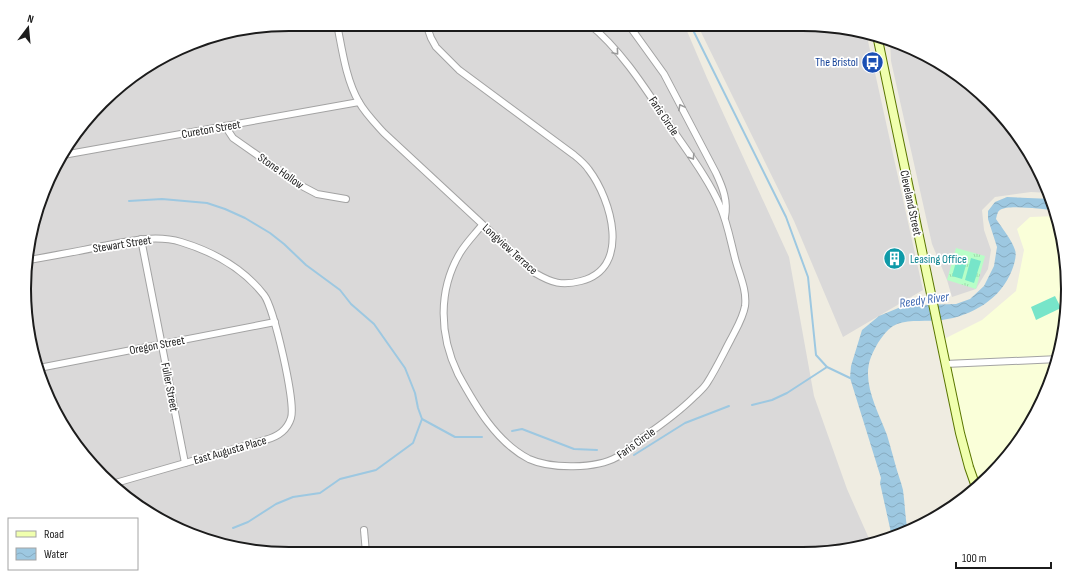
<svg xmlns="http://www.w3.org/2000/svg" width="1092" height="578" font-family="'Sofia Sans Condensed',sans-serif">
	<defs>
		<pattern id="park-tufts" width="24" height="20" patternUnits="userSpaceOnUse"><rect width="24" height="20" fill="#b8fec7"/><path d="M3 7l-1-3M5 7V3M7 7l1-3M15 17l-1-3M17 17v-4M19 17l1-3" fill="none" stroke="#9ed9aa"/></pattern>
		<pattern id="water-waves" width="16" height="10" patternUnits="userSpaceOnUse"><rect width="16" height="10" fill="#9dc8e1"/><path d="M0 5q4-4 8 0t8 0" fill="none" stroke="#87abc0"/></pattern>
	</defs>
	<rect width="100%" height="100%" fill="#efece1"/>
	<!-- residential -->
	<g fill="#dad9d9">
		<polygon points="289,24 684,24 707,78 789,257 814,396 847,489 871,543 838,552 272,553 221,545 172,527 101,476 69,436 44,391 25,307 33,221 69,142 127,79 204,38"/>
		<polygon points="697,24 820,25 866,32 923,290 843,337 794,221"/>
		<polygon points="890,40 920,51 964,79 1002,114 1033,157 1049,193 1031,192 995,197 982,210 984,230 991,250 988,269 976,289 952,297 947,280 932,244 891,61"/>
	</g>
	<!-- education -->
	<polygon fill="#faffd9" points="1057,216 1066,255 1067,307 1059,358 1041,406 1002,464 976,487 940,341 982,320 1016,291 1024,250 1017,229 1030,217"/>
	<!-- park -->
	<polygon fill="url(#park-tufts)" points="956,248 985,256 976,289 947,280"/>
	<!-- pitch -->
	<g fill="#77e5c9">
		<polygon points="958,255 968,258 962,279 952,276"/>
		<polygon points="971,258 981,261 974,283 965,280"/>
		<polygon points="1055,296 1061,308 1036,320 1031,307"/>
	</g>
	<!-- water -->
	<path fill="url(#water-waves)" d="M1007 197 1052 199 1055 210C1043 210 1009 204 1000 210 997 212 997 216 996 219 1002 228 1012 240 1015 250 1017 255 1014 265 1012 270 1001 299 972 316 942 320 927 322 911 319 897 324 885 329 876 345 871 357 861 382 878 411 887 435 890 445 893 456 896 467 898 474 901 482 903 490 905 504 905 518 908 532L892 537 880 483 881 478 850 378 851 366 862 330 879 316 908 304 922 305 956 304 970 299 984 286 994 266 997 247 988 219V211L995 202Z"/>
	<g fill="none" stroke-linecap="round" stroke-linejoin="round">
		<!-- stream -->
		<g stroke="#9dc8e1" stroke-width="2">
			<polyline points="690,24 786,217 808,277 816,355 827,367 850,378"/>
			<polyline points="129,201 162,199 207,203 225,209 245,218 270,233 284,244 306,265 340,290 351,304 374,324 405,368 415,393 418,408 422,419 455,437 482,437"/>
			<polyline points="752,405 772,400 787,393 827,367"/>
			<polyline points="512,431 522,429 574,449 597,450"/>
			<polyline points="634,455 685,423 729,406"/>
			<polyline points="233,528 248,522 276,504 293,497 320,493 340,479 376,470 413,443 422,419"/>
		</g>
		<defs>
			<g id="street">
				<path d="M337 24C342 49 346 80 359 102 365 113 375 123 384 133L535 273C552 283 562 286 581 281 632 268 611 199 589 170 585 164 579 159 574 155L459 70 436 47 431 38 426 24"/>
				<path d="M628 24 664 74 716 173C723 188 728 201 725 217"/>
				<polyline points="225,126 233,138 300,185 317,194 346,199"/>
				<polyline points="63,155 359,102"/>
				<path d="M482 225C475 234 466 243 460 253 438 290 439 335 458 374 475 405 496 442 529 459 551 469 596 469 617 457 626 452 634 444 642 438 661 425 679 412 695 396 699 392 704 388 707 383 716 369 723 354 731 339 736 329 743 318 745 306 747 291 740 276 736 262 731 244 728 224 720 206 710 182 690 155 675 133 650 96 624 52 589 24"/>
				<polyline points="141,239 185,463"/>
				<path d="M29 260C52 256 75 252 98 247 125 242 154 234 181 242 214 252 243 268 264 295 274 308 296 403 291 418 287 431 277 437 265 440L112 484"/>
				<polyline points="945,364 1059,359"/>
				<polyline points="39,368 275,322"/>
				<polyline points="364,530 366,553"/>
			</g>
			<polyline id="secondary" points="877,35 960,433 969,467 976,487"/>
		</defs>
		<!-- street casing -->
		<use href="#street" stroke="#a3a3a3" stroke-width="8"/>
		<!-- secondary casing -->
		<use href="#secondary" stroke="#5a7600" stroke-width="10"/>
		<!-- street -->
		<use href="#street" stroke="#fff" stroke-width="6"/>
		<!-- secondary -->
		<use href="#secondary" stroke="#f0ffae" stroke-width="8"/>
	</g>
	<!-- one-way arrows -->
	<defs><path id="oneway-chevron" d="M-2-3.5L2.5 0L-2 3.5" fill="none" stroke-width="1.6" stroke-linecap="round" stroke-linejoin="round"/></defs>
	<g stroke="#999">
		<use href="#oneway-chevron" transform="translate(616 52) rotate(50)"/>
		<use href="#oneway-chevron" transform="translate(681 107) rotate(-118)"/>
		<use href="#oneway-chevron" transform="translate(692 157) rotate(57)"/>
	</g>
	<!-- icons -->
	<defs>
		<symbol id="bus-disc" viewBox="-11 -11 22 22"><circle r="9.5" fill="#1a4fb4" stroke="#fff"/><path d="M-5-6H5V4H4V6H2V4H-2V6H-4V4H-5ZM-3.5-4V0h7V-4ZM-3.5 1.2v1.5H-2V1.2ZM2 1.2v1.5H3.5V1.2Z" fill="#fff"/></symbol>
		<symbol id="building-disc" viewBox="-11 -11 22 22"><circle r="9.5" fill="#0f9aa8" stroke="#fff"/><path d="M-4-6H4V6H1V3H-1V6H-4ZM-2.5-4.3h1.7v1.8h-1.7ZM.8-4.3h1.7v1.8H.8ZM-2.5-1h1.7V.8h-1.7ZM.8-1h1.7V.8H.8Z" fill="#fff"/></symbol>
	</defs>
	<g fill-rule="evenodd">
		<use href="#bus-disc" x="860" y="50" width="25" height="25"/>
		<use href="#building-disc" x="882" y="246" width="25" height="25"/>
	</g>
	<g text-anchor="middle" stroke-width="3.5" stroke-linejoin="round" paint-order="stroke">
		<!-- transit labels -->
		<g font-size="12" fill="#164399" stroke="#fff" text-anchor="end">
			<text x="858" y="66">The Bristol</text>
		</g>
		<!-- street labels -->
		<g font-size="12" fill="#1c1c1c" stroke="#fff">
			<text transform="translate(664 116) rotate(56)" y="4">Faris Circle</text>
			<text transform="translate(211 129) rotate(-10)" y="4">Cureton Street</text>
			<text transform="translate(281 171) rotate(35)" y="4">Stone Hollow</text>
			<text transform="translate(911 203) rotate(78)" y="4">Cleveland Street</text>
			<text transform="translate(122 244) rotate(-9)" y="4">Stewart Street</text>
			<text transform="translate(510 249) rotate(42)" y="4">Longview Terrace</text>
			<text transform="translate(157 345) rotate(-11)" y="4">Oregon Street</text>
			<text transform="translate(170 387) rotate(79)" y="4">Fuller Street</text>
			<text transform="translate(636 443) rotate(-36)" y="4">Faris Circle</text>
			<text transform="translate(230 450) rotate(-16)" y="4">East Augusta Place</text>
		</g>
		<!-- culture labels -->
		<g font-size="12" fill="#0d838f" stroke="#fff" text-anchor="start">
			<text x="910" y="263">Leasing Office</text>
		</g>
		<!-- water labels -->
		<g font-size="13" font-style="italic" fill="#416bb3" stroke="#fff">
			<text transform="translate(924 299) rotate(-8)" y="5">Reedy River</text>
		</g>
	</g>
	<!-- crop -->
	<path d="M0 0H1092V578H0ZM289 31H803A258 258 0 0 1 1061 289V289A258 258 0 0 1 803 547H289A258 258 0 0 1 31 289V289A258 258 0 0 1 289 31Z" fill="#fff" fill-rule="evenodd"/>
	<path fill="none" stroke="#1c1c1c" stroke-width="2" d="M289 31H803A258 258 0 0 1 1061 289V289A258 258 0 0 1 803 547H289A258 258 0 0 1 31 289V289A258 258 0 0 1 289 31Z"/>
	<!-- legend -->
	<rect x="8" y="518" width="130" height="52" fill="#ffffff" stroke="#a4a4a4"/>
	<rect x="16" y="531" width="20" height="6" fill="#f0ffae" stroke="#a4a4a4"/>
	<text x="44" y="538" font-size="12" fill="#1c1c1c">Road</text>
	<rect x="16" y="548" width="20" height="12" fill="url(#water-waves)" stroke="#a4a4a4"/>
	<text x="44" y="558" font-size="12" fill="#1c1c1c">Water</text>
	<!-- north arrow -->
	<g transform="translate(28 28) rotate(16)" stroke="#ffffff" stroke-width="3" paint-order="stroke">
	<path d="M0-3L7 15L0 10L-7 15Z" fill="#1c1c1c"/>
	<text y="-6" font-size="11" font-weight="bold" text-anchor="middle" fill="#1c1c1c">N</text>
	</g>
	<!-- scale -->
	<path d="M956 562v6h95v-6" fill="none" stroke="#1c1c1c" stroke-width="2"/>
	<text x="962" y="562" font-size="12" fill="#1c1c1c" stroke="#ffffff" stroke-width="3" paint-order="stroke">100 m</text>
</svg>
